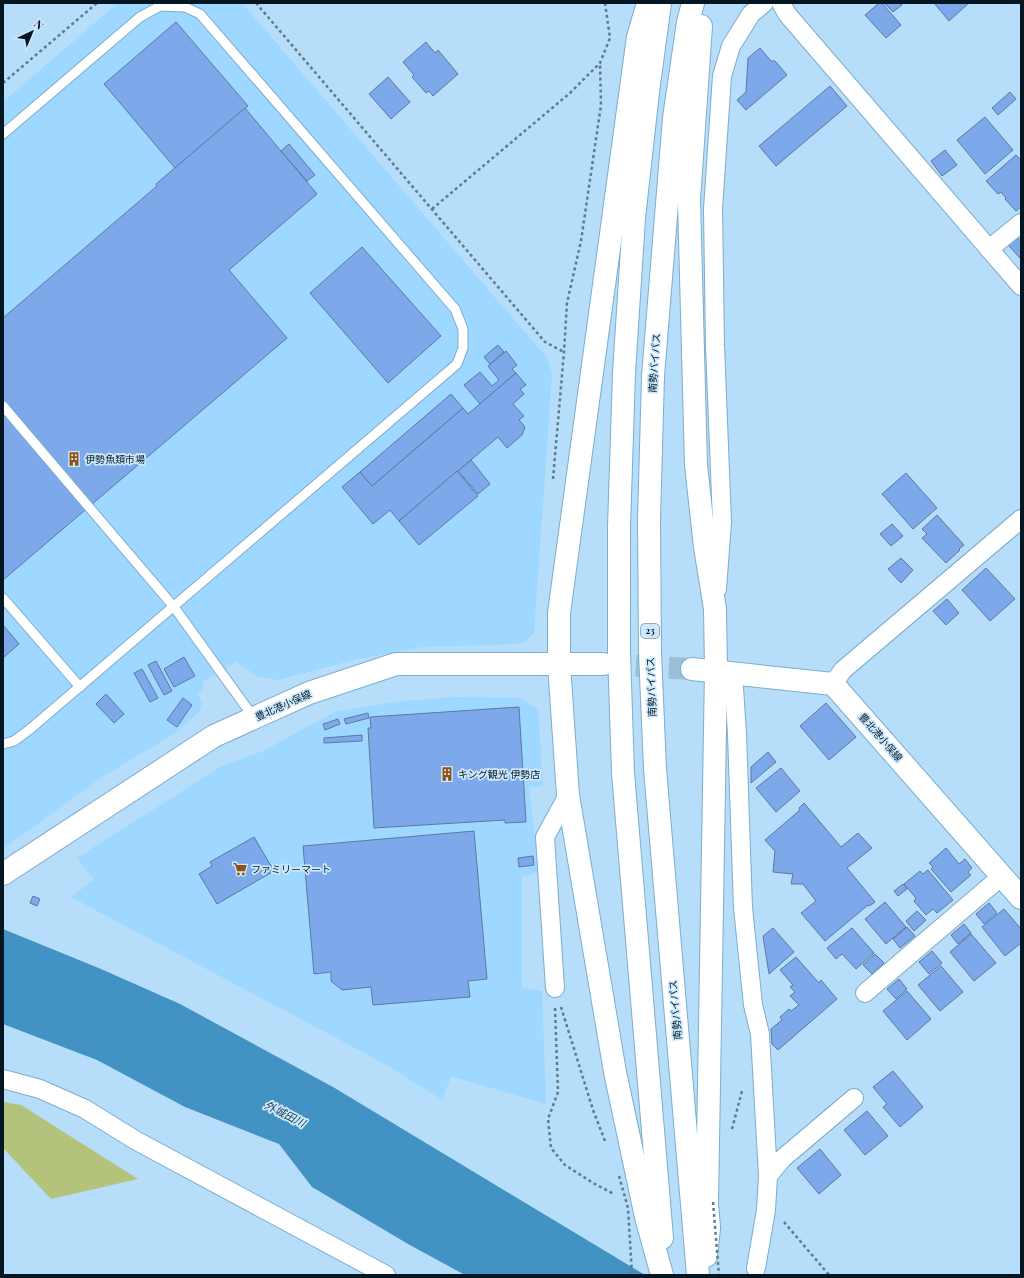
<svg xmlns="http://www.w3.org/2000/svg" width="1024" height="1278" font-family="'Playfair Display','Noto Sans JP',serif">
	<rect width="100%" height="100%" fill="#b6ddf9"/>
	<!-- built -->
	<g fill="#9ed7ff">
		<polygon points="118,3 242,3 547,358 552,374 534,633 524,642 515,644 422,647 353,660 278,680 257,676 236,662 202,682 204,688 198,694 202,703 199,712 174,734 102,777 3,849 3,102"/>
		<polygon points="456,697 521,698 538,710 543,786 529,787 539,872 522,877 522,988 542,991 546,1104 451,1076 442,1100 389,1066 71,897 94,880 77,858 222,766 263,751 335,712 395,702"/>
	</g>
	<!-- green -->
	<polygon fill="#b3c37c" points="3,1102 21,1105 138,1179 51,1199 3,1148"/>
	<!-- water -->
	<polygon fill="#4292c3" points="3,929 101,969 180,1004 333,1087 645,1275 465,1275 408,1244 312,1187 279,1144 185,1107 97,1060 3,1024"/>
	<!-- building -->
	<g fill="#7da8ea" stroke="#5e78a1">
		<polygon points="879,3 882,3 901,25 886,38 865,15"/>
		<polygon points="884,3 900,3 902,5 893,12"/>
		<polygon points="934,3 969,3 949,21"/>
		<polygon points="176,22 248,106 175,168 104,84"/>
		<polygon points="426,42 435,53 438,50 458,74 433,96 429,91 426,93 412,77 414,75 403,62"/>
		<polygon points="760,48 771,61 775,61 787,75 746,110 737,100 746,92 748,58"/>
		<polygon points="388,77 410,102 391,119 369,94"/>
		<polygon points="830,86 847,106 776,166 759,146"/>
		<polygon points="1010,92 1016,99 998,115 992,108"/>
		<polygon points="245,108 317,194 229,270 287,338 3,580 3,318 157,186 156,184"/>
		<polygon points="985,117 1013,150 985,174 957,140"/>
		<polygon points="289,144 315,175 307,181 281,151"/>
		<polygon points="945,150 957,165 942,176 931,161"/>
		<polygon points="1016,155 1021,160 1021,207 1016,211 1005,199 1006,198 1001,192 998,194 986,181"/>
		<polygon points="1017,237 1021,242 1021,257 1020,258 1008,245"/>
		<polygon points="362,247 441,336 388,383 310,293"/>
		<polygon points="498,345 504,352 490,364 484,357"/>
		<polygon points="506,351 517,365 512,369 516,373 480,404 464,385 480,372 492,386 499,380 488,366"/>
		<polygon points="516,373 526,385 520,389 524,394 513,404 524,416 519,420 525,427 522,435 507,448 498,437 399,521 390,510 373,524 342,487 360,472 372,486 463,408 468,414"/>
		<polygon points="451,394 463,408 372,486 360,472"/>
		<polygon points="471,460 490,484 478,494 458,471"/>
		<polygon points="457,471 478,496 419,545 399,521"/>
		<polygon points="906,473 937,508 913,529 882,494"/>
		<polygon points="937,515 964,545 959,549 960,550 946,563 922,538 927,534 922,529"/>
		<polygon points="892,524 903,536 891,546 880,534"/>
		<polygon points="901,558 913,570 901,583 888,569"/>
		<polygon points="986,568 1015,599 990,621 962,590"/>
		<polygon points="947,599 959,613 946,625 933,611"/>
		<polygon points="3,625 19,644 3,658"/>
		<polygon points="184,657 195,676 174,687 164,669"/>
		<polygon points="156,661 172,691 164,695 148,665"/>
		<polygon points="142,669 158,698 150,702 134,673"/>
		<polygon points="106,694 124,714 114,723 96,704"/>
		<polygon points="183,698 192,705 177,727 167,720"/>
		<polygon points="826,703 856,737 829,760 800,726"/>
		<polygon points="519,707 526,822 505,823 505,820 374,828 368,728 371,728 370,717"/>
		<polygon points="368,713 369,718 346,724 344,719"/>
		<polygon points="338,719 340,724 325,730 323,724"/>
		<polygon points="362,735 362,741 324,743 324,738"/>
		<polygon points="768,752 776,762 751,783 751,767"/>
		<polygon points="781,768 800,791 776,812 756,788"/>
		<polygon points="804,803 841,847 858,833 872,848 847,868 875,902 869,906 868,905 825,941 801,913 816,901 803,884 791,884 793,874 773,872 775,851 765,840 800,810 799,808"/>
		<polygon points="474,831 487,979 468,981 470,997 373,1005 371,987 342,990 331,981 331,972 314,974 303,846"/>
		<polygon points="254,837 274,871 217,904 199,874 212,866 210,862"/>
		<polygon points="946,848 959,864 965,859 972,868 968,872 971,875 951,892 931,869 933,867 929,863"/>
		<polygon points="533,856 534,865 519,867 518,858"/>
		<polygon points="928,870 953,900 937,913 933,909 926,915 914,901 916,898 904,884 920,871 923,874"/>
		<polygon points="903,884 907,889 898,896 894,891"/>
		<polygon points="33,896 40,899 37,906 30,903"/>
		<polygon points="885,902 906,927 886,944 865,919"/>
		<polygon points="989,903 997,913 984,924 976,914"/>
		<polygon points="1004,909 1021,929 1021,943 1005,956 982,927"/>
		<polygon points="917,911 926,920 914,931 906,921"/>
		<polygon points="964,924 971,933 958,944 951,935"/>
		<polygon points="907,927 915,936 900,948 893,939"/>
		<polygon points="773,928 794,952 769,974 763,936"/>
		<polygon points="852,928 874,953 856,969 842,954 836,959 827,948"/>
		<polygon points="971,934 996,963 974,981 950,952"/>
		<polygon points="932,951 942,963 929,974 919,962"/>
		<polygon points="875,954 884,963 872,974 863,965"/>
		<polygon points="796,957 819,983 821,980 837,999 778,1050 772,1044 771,1029 782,1020 780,1017 789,1009 791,1011 799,1005 790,996 795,992 790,987 793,985 780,970"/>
		<polygon points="941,966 963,992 940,1011 918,985"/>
		<polygon points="899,979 907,989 896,999 887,989"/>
		<polygon points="907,991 931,1019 907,1040 883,1011"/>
		<polygon points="893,1071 923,1107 900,1127 883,1107 887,1104 873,1087"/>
		<polygon points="867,1111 888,1136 865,1155 844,1130"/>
		<polygon points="820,1149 841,1175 819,1194 797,1168"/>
	</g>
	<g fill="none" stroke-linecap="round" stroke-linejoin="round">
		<!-- secondary-tunnel -->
		<polyline stroke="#9bbfd9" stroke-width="22" stroke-dasharray="22 11" stroke-linecap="butt" points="603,664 692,669"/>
		<defs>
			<g id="service">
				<polyline points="3,134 140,17 160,6 185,7 200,14 455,309 463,329 463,348 457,364 29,730 14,741 3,744"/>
				<polyline points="3,406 174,607 254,718"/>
				<polyline points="3,598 80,687"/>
			</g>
			<g id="minor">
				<polyline points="781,3 787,14 1021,286"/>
				<polyline points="989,249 1021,223"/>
				<polyline points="717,589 722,522 715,345 713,209 722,76 731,46 751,14 764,3"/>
				<polyline points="733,672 737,734 743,908 753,1005 760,1034 768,1176 766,1210 756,1268"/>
				<polyline points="833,684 843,670 1021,519"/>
				<polyline points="555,988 545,837 568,795"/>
				<polyline points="865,993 1002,876"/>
				<polyline points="3,1079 40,1089 85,1109 135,1140 386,1275"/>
				<polyline points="768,1176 782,1159 854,1098"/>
			</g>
			<g id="secondary">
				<polyline points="692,669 833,684 1021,898"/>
				<polyline points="3,874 214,736 309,693 396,664 603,664"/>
			</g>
			<g id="trunk">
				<polyline points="648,3 638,37 559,613 559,665 568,795 615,1072 646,1217 662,1275"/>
				<polyline points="660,3 648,92 634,218 624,373 619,527 619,652 623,773 662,1238"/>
				<polyline points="693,3 688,22 674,118 653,376 649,520 650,652 655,769 698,1275"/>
				<polyline points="701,26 689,200 696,465 705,547 715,609 716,670 707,1203 709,1228 706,1256"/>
			</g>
		</defs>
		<!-- service casing -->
		<use href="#service" stroke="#7dadce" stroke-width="11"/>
		<!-- minor casing -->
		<use href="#minor" stroke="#7dadce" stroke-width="20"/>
		<!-- secondary casing -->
		<use href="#secondary" stroke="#7dadce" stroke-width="24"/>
		<!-- trunk casing -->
		<use href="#trunk" stroke="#7dadce" stroke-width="24"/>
		<!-- path -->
		<g stroke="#5e7b8f" stroke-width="2.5" stroke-dasharray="3 3" stroke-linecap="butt">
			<polyline points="256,3 545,342 564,352"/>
			<polyline points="3,83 97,3"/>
			<polyline points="432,209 570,93 600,63 610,38 605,3"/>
			<polyline points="553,479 564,352 567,303 581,241 601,105 600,63"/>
			<polyline points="561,1007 593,1110 605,1141"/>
			<polyline points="555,1008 558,1092 548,1119 551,1148 565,1165 593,1183 614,1194"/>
			<polyline points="732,1129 742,1091"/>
			<polyline points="784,1222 829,1275"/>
		</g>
		<!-- service -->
		<use href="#service" stroke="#fff" stroke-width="9"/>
		<!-- minor -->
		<use href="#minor" stroke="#fff" stroke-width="18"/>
		<!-- secondary -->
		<use href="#secondary" stroke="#fff" stroke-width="22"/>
		<!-- trunk -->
		<use href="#trunk" stroke="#fff" stroke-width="22"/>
		<!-- path-bridge -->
		<g stroke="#5e7b8f" stroke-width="2.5" stroke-dasharray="3 3" stroke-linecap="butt">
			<polyline points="619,1176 628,1208 632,1275"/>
			<polyline points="713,1202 719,1275"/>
		</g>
	</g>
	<!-- icons -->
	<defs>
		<symbol id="building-bare" viewBox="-9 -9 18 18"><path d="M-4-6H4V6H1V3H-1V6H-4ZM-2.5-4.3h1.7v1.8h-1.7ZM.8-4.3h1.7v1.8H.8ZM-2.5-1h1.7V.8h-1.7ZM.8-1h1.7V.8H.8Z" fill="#8f5115" stroke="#cce9fe" stroke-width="2.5" paint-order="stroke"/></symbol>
		<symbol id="supermarket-bare" viewBox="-9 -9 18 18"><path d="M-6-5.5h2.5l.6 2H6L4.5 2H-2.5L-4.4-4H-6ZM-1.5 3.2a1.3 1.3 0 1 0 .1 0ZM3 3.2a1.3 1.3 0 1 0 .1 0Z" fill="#8f5115" stroke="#cce9fe" stroke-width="2.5" paint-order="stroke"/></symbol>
	</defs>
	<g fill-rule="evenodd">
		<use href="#building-bare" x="64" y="449" width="20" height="20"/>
		<use href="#building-bare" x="437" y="764" width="20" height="20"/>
		<use href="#supermarket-bare" x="230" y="859" width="20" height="20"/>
	</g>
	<g text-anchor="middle" stroke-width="3.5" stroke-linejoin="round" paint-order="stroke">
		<!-- shield labels -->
		<rect fill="#cce9fe" stroke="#405564" stroke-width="1" x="641" y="624" width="18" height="14" rx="3"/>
		<g font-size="9" font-weight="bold" fill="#041622">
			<text x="650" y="634">23</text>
		</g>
		<!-- street labels -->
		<g font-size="10" fill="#041622" stroke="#cce9fe">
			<text transform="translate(654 363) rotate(-86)" y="4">南勢バイパス</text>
			<text transform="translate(651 687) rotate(-92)" y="4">南勢バイパス</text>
			<text transform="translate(283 705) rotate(-24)" y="4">豊北港小俣線</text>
			<text transform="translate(881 737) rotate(49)" y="4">豊北港小俣線</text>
			<text transform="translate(675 1010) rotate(-95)" y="4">南勢バイパス</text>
		</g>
		<!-- poi labels -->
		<g font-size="10" fill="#041622" stroke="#cce9fe" text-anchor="start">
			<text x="85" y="463">伊勢魚類市場</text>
			<text x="458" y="778">キング観光 伊勢店</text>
			<text x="251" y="873">ファミリーマート</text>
		</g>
		<!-- water labels -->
		<g font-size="11" font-style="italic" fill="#1b3d53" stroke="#cce9fe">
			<text transform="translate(285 1114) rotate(27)" y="4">外城田川</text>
		</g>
	</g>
	<!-- border -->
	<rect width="1024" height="1278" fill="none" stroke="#041622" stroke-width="8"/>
	<!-- north arrow -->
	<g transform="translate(32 32) rotate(44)" stroke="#cce9fe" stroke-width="3" paint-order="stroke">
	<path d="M0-3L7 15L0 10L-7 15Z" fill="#041622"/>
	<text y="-6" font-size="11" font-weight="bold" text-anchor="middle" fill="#041622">N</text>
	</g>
</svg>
